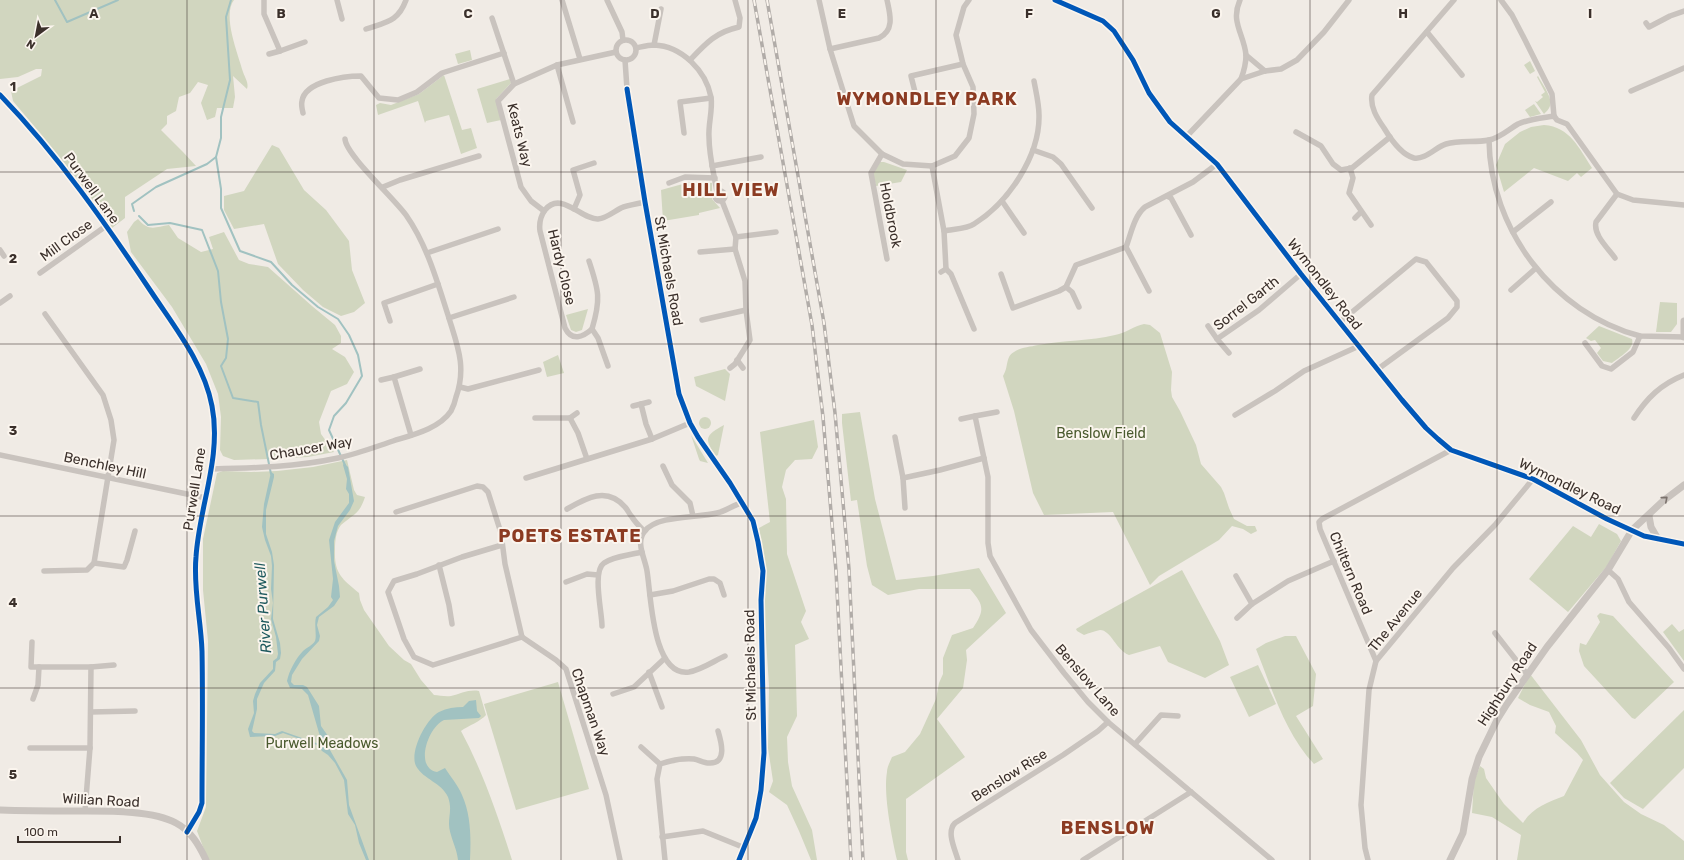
<svg xmlns="http://www.w3.org/2000/svg" width="1684" height="860" font-family="Rubik,sans-serif">
	<rect width="100%" height="100%" fill="#f0ebe5"/>
	<!-- green -->
	<g fill="#d1d6bf">
		<path d="M0 0H234C222 15 238 54 243 72 245 78 249 83 247 89L233 76 235 97 233 108H217L215 117 207 120 201 103 208 85 198 82 190 93 179 97 176 111 167 116V124L161 130 183 152 196 166 167 169 125 197V218L112 228C82 183 48 142 13 101L11 91 41 76 42 69H36L18 77 0 79Z"/>
		<polygon points="470,50 472,60 458,64 455,54"/>
		<polygon points="1530,61 1535,71 1530,74 1524,65"/>
		<polygon points="444,75 462,130 471,128 477,148 461,154 449,115 426,121 425,123 418,101 378,115 376,105 380,103 391,105 419,94"/>
		<path d="M1538 76C1542 84 1553 97 1550 106 1549 109 1546 112 1544 114L1535 101 1537 102 1543 97 1541 95 1545 92 1537 77Z"/>
		<polygon points="510,79 511,83 496,99 501,120 487,123 477,89"/>
		<polygon points="1534,104 1541,114 1530,117 1525,110"/>
		<path d="M1544 125C1570 127 1579 148 1592 168L1581 177 1577 173 1568 181 1534 168 1504 192 1496 165 1505 144 1520 132 1531 127Z"/>
		<polygon points="272,145 279,148 304,190 326,210 349,241 352,270 365,303 354,312 341,316 323,307 303,290 278,264 264,224 234,229 224,210 224,196 244,191"/>
		<polygon points="880,162 884,162 907,170 901,182 876,186 873,174"/>
		<polygon points="690,182 712,183 712,199 720,208 699,213 699,215 663,221 661,190"/>
		<path d="M138 219C149 232 155 227 169 225L178 238 201 252 213 249 209 237 224 232 239 260 249 264 268 267 312 306 335 325 341 336V343L332 349 345 357 354 372 347 384 331 391 319 422 321 434 334 452 308 457 269 459 234 460 223 456 220 450 221 417 218 394 206 364 172 307 131 252 127 232 134 222Z"/>
		<polygon points="1660,302 1677,303 1677,324 1671,332 1656,332"/>
		<polygon points="588,309 582,330 576,332 571,330 566,315"/>
		<path d="M1144 324 1150 325 1160 333 1172 372 1171 390 1172 397 1180 411 1196 445 1201 464 1221 487 1224 493 1229 508 1234 519 1247 526H1255L1257 531 1251 534 1243 529 1232 526 1219 540 1159 576 1150 585 1113 512 1044 515 1033 493 1014 411 1003 376C1009 367 1005 357 1014 352 1021 347 1030 347 1038 345 1064 340 1090 341 1115 335 1126 333 1134 326 1144 324Z"/>
		<path d="M1599 326 1632 339C1635 349 1619 357 1612 363L1603 361 1597 353 1601 348 1595 340 1591 341 1586 338Z"/>
		<polygon points="558,355 564,373 547,377 543,362"/>
		<polygon points="725,369 730,374 725,401 696,386 694,377"/>
		<path d="M860 412 875 499 896 580 933 576 979 568 1006 613 966 650 967 660 963 688 937 719 965 757 906 799V852L908 860H897C892 838 883 794 887 772 887 767 890 762 892 757L905 752 920 734 936 699 939 683 943 674V658L952 635 973 628C985 610 984 605 970 589H919L888 595 872 585 867 566 857 500 851 501 842 423V414Z"/>
		<circle cx="705" cy="423" r="6"/>
		<polygon points="814,420 818,447 812,459 795,460 786,470 782,487 786,499 787,554 806,611 801,622 809,639 795,645 797,716 787,737 788,762 792,786 812,830 817,860 811,860 799,831 787,805 769,792 773,781 768,748 769,686 763,593 765,571 759,528 770,522 760,432"/>
		<path d="M724 425 718 455 716 456C703 438 706 435 724 425Z"/>
		<polygon points="691,435 708,463 700,461 699,459"/>
		<path d="M347 460 354 490 357 495 365 497C362 506 359 512 351 517 348 520 344 522 341 525 336 531 335 541 335 549 334 573 341 578 359 593L360 600 364 610 389 646 404 660 411 664 421 680 434 695C439 695 445 697 451 696 460 694 469 689 479 691L486 715C481 721 468 726 461 731 483 772 498 816 512 860H208L197 831 206 807 208 641 203 590V539L217 473 223 471 251 472 277 471 313 467Z"/>
		<polygon points="1599,524 1617,534 1621,541 1607,566 1568,612 1529,579 1573,526 1591,537"/>
		<path d="M1182 570 1220 641 1229 665 1205 678 1168 662 1160 646 1129 655C1116 650 1111 630 1100 630 1095 631 1089 633 1084 635L1077 631 1076 629 1086 623Z"/>
		<polygon points="1600,613 1613,616 1674,682 1635,719 1632,718 1584,666 1579,651 1580,643 1586,645 1600,622 1597,616"/>
		<polygon points="1672,624 1679,632 1684,629 1684,661 1663,632"/>
		<path d="M1285 636H1296L1316 674 1313 706 1296 716 1323 759 1314 764C1284 732 1272 688 1256 649L1266 643Z"/>
		<polygon points="1258,665 1276,704 1249,717 1230,677"/>
		<path d="M1530 674 1581 740 1600 775 1624 802 1641 814 1664 825 1684 841V860H1517L1521 835 1492 817 1472 813 1474 781 1480 766 1484 769 1486 778 1504 804 1523 823C1532 808 1548 802 1564 796L1583 760 1577 753 1555 733 1556 726 1549 712 1530 705 1518 698Z"/>
		<polygon points="558,682 589,789 516,810 484,704"/>
		<polygon points="1684,710 1684,768 1643,809 1624,798 1610,783"/>
	</g>
	<!-- water -->
	<g fill="#a1c2c1">
		<path d="M344 463 348 467 354 501 350 510 338 526 334 541V561L339 586 340 597 334 606 319 617 317 625 320 636 319 641 302 659 292 675 291 682 294 685H303L307 687 319 706 321 726 328 736 330 750 347 780 349 805 369 860H366L359 843 355 825 348 814 344 780 335 763 328 755 322 751 317 745 283 733 275 736 250 737 248 729 254 713 253 701 255 694 260 683 273 669V661L277 658 278 654 276 637 271 619 273 603 271 589 272 566 271 556 265 540 262 527 264 504 271 472 274 474V477L266 510V534L272 552 274 565 273 619 280 643 281 653 280 659 276 662 275 671 264 683 257 699V709L252 731 254 733 275 734 282 731 322 745 324 744 319 733 308 695 302 689 290 688 287 681C289 671 296 658 303 651 307 647 312 646 315 641 317 636 314 624 316 617L328 607 333 600 331 597 333 579 329 540 335 522 349 503V494L346 489 347 479 343 465Z"/>
		<path d="M476 700 477 711 481 716 479 718 444 720C428 727 414 768 437 772L445 768C450 776 458 785 462 795 471 815 471 838 470 860H458C457 848 449 835 449 824 449 814 452 808 448 797 441 782 424 780 416 766 409 752 426 719 439 712 447 708 455 707 463 707L469 701Z"/>
	</g>
	<g fill="none" stroke-linecap="round" stroke-linejoin="round">
		<!-- stream -->
		<g stroke="#a1c2c1" stroke-width="2">
			<polyline points="55,0 67,22 118,0"/>
			<polyline points="231,0 226,17 230,80 221,117 221,138 216,157 221,189 221,208 240,251 271,262 292,285 318,307 338,319 349,335 358,355 362,376 346,403 334,416 329,430 345,465"/>
			<polyline points="134,211 132,204 156,187 207,164 216,157"/>
			<polyline points="139,216 148,225 170,223 202,230 218,271 221,302 228,339 226,358 221,366 233,398 258,402 261,425 271,474"/>
		</g>
		<!-- minor -->
		<g stroke="#c9c3be" stroke-width="5.5">
			<polyline points="264,0 264,14 280,51 305,42"/>
			<polyline points="337,0 342,19"/>
			<polyline points="562,0 580,59"/>
			<polyline points="607,0 622,32 623,40"/>
			<polyline points="819,0 830,49 854,126 882,154 903,164 932,166 955,156 969,138 974,114 973,87 963,64 956,35 964,7 969,0"/>
			<path d="M1454 0 1372 95C1370 107 1377 118 1384 128 1390 138 1402 155 1414 158 1425 160 1436 147 1446 144 1460 140 1475 143 1489 140 1500 138 1509 129 1518 124 1529 119 1542 118 1554 116L1557 120 1567 124 1617 194 1633 200 1684 205"/>
			<polyline points="1501,0 1512,15 1525,40 1552,94 1554,116"/>
			<polyline points="492,18 514,84"/>
			<polyline points="1646,23 1649,27 1670,16 1684,11"/>
			<path d="M366 29C386 22 398 22 406 0"/>
			<polyline points="1427,32 1462,75"/>
			<circle cx="626" cy="50" r="10"/>
			<polyline points="654,45 661,9"/>
			<path d="M636 48C641 47 648 45 654 45 682 46 706 71 711 97 713 110 708 124 709 137 709 156 714 174 717 192"/>
			<path d="M830 49 879 38C895 30 890 14 887 0"/>
			<polyline points="269,54 280,51"/>
			<polyline points="1246,55 1265,71"/>
			<polyline points="625,60 627,89 634,139 679,394 690,423 698,437 730,483 753,521 758,542 763,571 761,600 764,753 761,790 756,818 739,860"/>
			<path d="M690 60C706 43 716 32 739 27L740 18 735 0"/>
			<polyline points="557,65 573,122"/>
			<polyline points="1241,79 1265,71 1281,69 1297,60 1324,32 1349,0"/>
			<polyline points="1631,91 1684,68"/>
			<polyline points="915,92 911,76 963,64"/>
			<path d="M0 95C58 155 106 224 152 293 176 329 204 364 212 406 222 457 199 507 196 557 193 588 201 620 202 651 203 701 202 752 202 803L199 812 187 832"/>
			<path d="M303 113C302 109 301 105 302 101 305 81 345 76 361 76L379 98 398 100 417 92 442 73 504 53"/>
			<polyline points="1296,132 1321,146 1333,164 1341,170 1352,168 1390,137"/>
			<polyline points="684,133 680,102 711,98"/>
			<path d="M1186 137 1241 79C1244 71 1246 64 1246 55 1244 34 1230 22 1240 0"/>
			<path d="M1489 140C1490 229 1553 313 1640 336L1684 337"/>
			<polyline points="1033,150 1053,157 1061,164 1092,208"/>
			<polyline points="882,154 871,173 887,259"/>
			<polyline points="712,166 761,157"/>
			<polyline points="932,166 944,231 946,269 941,272"/>
			<polyline points="1350,168 1353,178 1349,193 1371,225"/>
			<polyline points="669,183 685,177 715,178"/>
			<polyline points="383,187 400,180 479,156"/>
			<circle cx="720" cy="196" r="5"/>
			<polyline points="1167,196 1171,198 1191,235"/>
			<polyline points="722,201 736,237 735,249 745,281 746,310 750,340 735,364 730,368"/>
			<polyline points="1002,201 1024,233"/>
			<polyline points="574,209 580,195 573,170 594,163"/>
			<polyline points="544,211 531,201 521,187 498,101 514,84 557,65 616,52"/>
			<polyline points="1355,218 1361,212"/>
			<path d="M944 231C953 229 967 229 974 224 1008 203 1040 156 1039 115 1039 104 1036 92 1034 81"/>
			<polyline points="1513,232 1551,202"/>
			<polyline points="736,237 776,232"/>
			<polyline points="1126,247 1149,291"/>
			<polyline points="0,250 4,256"/>
			<polyline points="700,252 735,249"/>
			<polyline points="427,253 498,229"/>
			<path d="M1615 258C1608 248 1593 235 1596 222L1617 194"/>
			<path d="M589 261C599 291 601 299 592 329L598 338 608 366"/>
			<polyline points="946,269 951,274 974,329"/>
			<polyline points="40,273 106,226"/>
			<path d="M1001 274 1013 308 1059 291 1066 287 1076 265 1126 247C1131 234 1134 216 1145 207L1193 182 1217 164"/>
			<polyline points="1066,287 1072,292 1079,307"/>
			<polyline points="1511,290 1536,268"/>
			<polyline points="0,303 10,296"/>
			<polyline points="449,318 514,297"/>
			<polyline points="702,320 746,310"/>
			<polyline points="390,321 384,303 438,284"/>
			<polyline points="1340,322 1416,259 1426,262 1457,301 1457,307 1448,318 1378,369"/>
			<polyline points="1208,326 1217,339"/>
			<path d="M592 329C583 337 572 342 565 328L540 231C539 224 540 217 545 210 561 190 582 220 598 219 607 218 613 212 621 208 628 205 637 204 645 202"/>
			<polyline points="1585,343 1602,366 1611,369 1633,352 1640,336"/>
			<polyline points="1229,353 1217,339 1259,310 1301,274"/>
			<polyline points="737,360 743,368"/>
			<polyline points="381,380 394,377"/>
			<polyline points="460,387 468,389 539,370"/>
			<polyline points="641,404 646,424 652,439"/>
			<polyline points="633,406 649,402"/>
			<polyline points="1235,415 1275,391 1304,371 1359,346"/>
			<polyline points="975,416 997,412"/>
			<polyline points="535,418 570,418 578,433 587,459"/>
			<polyline points="570,418 577,413"/>
			<path d="M1634 418C1647 398 1661 384 1684 375"/>
			<polyline points="961,419 975,416 988,477 988,543 990,556 1031,630 1064,673 1088,702 1108,722 1272,860"/>
			<polyline points="411,435 394,377 420,369"/>
			<polyline points="895,437 903,478"/>
			<polyline points="0,455 206,498"/>
			<polyline points="663,466 672,485 690,503 693,516"/>
			<path d="M212 469C254 468 296 467 338 458 357 454 375 447 393 441 412 435 439 429 451 411 453 407 455 402 456 397 467 366 457 345 448 315 437 281 427 245 406 215 394 198 346 155 345 139"/>
			<polyline points="526,478 652,439 690,423"/>
			<polyline points="905,508 903,478 940,470 984,458"/>
			<path d="M567 509C586 498 607 486 625 507 628 510 629 514 632 517 635 522 640 527 644 531"/>
			<polyline points="396,512 477,486 483,487 488,492 501,533 505,564 522,637"/>
			<polyline points="502,545 462,557 417,574 394,581 388,592 404,639 414,657 433,665 522,637"/>
			<polyline points="94,563 124,567 127,560 135,531"/>
			<polyline points="439,565 449,605 452,624"/>
			<polyline points="1608,570 1618,579 1629,602 1669,648 1684,669"/>
			<polyline points="44,571 87,570 94,563 114,440 111,420 103,395 45,314"/>
			<polyline points="1236,576 1252,604 1288,581 1334,561"/>
			<polyline points="566,582 587,574 598,575"/>
			<polyline points="650,595 673,591 709,579 714,579 720,583 724,595"/>
			<polyline points="1237,618 1252,604"/>
			<path d="M602 626C602 612 592 571 604 563 614 556 630 555 642 552"/>
			<polyline points="1495,633 1527,674"/>
			<polyline points="522,637 556,660 566,669 606,795 620,860"/>
			<polyline points="32,642 31,667 91,667 90,748 85,811"/>
			<path d="M725 656C714 661 701 670 689 672 652 677 651 594 647 571 645 558 635 542 645 531 657 515 698 518 717 513 726 511 733 505 742 503"/>
			<polyline points="1376,661 1320,529 1319,522 1322,519 1451,450"/>
			<polyline points="91,667 114,665"/>
			<polyline points="649,672 662,707"/>
			<polyline points="613,694 634,687 664,659"/>
			<polyline points="33,699 38,685 39,667"/>
			<polyline points="91,712 135,711"/>
			<polyline points="1135,744 1161,715 1178,716"/>
			<polyline points="641,747 660,764"/>
			<polyline points="30,748 90,748"/>
			<polyline points="662,837 703,831 745,848"/>
			<path d="M665 860 657 779 660 764C672 760 682 758 694 759 699 760 704 763 709 763 728 764 721 741 718 731"/>
			<path d="M958 860C955 849 946 832 955 823L1063 755 1098 731 1108 722"/>
			<polyline points="1083,860 1191,792"/>
			<polyline points="1368,860 1365,848 1361,805 1369,690 1376,661 1453,568 1495,525 1533,479"/>
		</g>
		<!-- tertiary -->
		<g stroke="#c9c3be" stroke-width="7">
			<polyline points="1055,0 1103,21 1114,31 1133,60 1149,93 1170,122 1217,164 1301,274 1402,400 1426,428 1438,439 1451,450 1533,479 1607,519 1644,536 1684,544"/>
			<polyline points="1684,321 1684,337"/>
			<polyline points="1649,516 1651,527 1658,539"/>
			<path d="M0 810C26 811 53 811 79 811 106 811 153 810 176 823 191 831 199 845 206 860"/>
			<polyline points="1450,860 1463,833 1472,779 1479,757 1497,720 1507,704 1547,647 1608,570 1632,530 1663,501 1684,485"/>
		</g>
		<defs>
			<g id="rail">
				<polyline points="754,0 812,325 823,417 836,571 851,860"/>
				<polyline points="767,0 824,323 835,413 849,569 863,860"/>
			</g>
		</defs>
		<!-- rail casing -->
		<use href="#rail" stroke="#b1aca8" stroke-width="3.5"/>
		<!-- rail -->
		<use href="#rail" stroke="#fbf5ee" stroke-width="2" stroke-dasharray="6" stroke-linecap="butt"/>
		<defs>
			<g id="cycleway">
				<polyline points="1055,0 1103,21 1114,31 1133,60 1149,93 1170,122 1217,164 1301,274 1402,400 1426,428 1438,439 1451,450 1533,479 1607,519 1644,536 1684,544"/>
				<polyline points="627,89 645,202 679,394 690,423 698,437 730,483 753,521 758,542 763,571 761,600 764,753 761,790 756,818 739,860"/>
				<path d="M0 95C58 155 106 224 152 293 176 329 204 364 212 406 222 457 199 507 196 557 193 588 201 620 202 651 203 701 202 752 202 803L199 812 187 832"/>
			</g>
		</defs>
		<!-- cycleway casing -->
		<use href="#cycleway" stroke="#fbf5ee" stroke-width="8"/>
		<!-- cycleway -->
		<use href="#cycleway" stroke="#0057b8" stroke-width="5"/>
	</g>
	<!-- one-way arrows -->
	<defs><path id="oneway-chevron" d="M-2-3.5L2.5 0L-2 3.5" fill="none" stroke-width="1.6" stroke-linecap="round" stroke-linejoin="round"/></defs>
	<use stroke="#7b726d" href="#oneway-chevron" transform="translate(1665 499) rotate(-41)"/>
	<!-- grid -->
	<path fill="none" stroke="#3b302b" stroke-width="1" stroke-opacity="0.55" d="M187 0V860M374 0V860M561 0V860M748 0V860M936 0V860M1123 0V860M1310 0V860M1497 0V860M0 172H1684M0 344H1684M0 516H1684M0 688H1684"/>
	<g text-anchor="middle" stroke-width="4" stroke-linejoin="round" paint-order="stroke">
		<!-- street labels -->
		<g font-size="14" fill="#3b302b" stroke="#fbf5ee">
			<text transform="translate(520 135) rotate(76)" y="5">Keats Way</text>
			<text transform="translate(92 188) rotate(54)" y="5">Purwell Lane</text>
			<text transform="translate(891 215) rotate(79)" y="5">Holdbrook</text>
			<text transform="translate(66 240) rotate(-36)" y="5">Mill Close</text>
			<text transform="translate(562 267) rotate(76)" y="5">Hardy Close</text>
			<text transform="translate(669 271) rotate(80)" y="5">St Michaels Road</text>
			<text transform="translate(1325 284) rotate(52)" y="5">Wymondley Road</text>
			<text transform="translate(1246 303) rotate(-38)" y="5">Sorrel Garth</text>
			<text transform="translate(311 448) rotate(-10)" y="5">Chaucer Way</text>
			<text transform="translate(105 465) rotate(12)" y="5">Benchley Hill</text>
			<text transform="translate(1570 486) rotate(26)" y="5">Wymondley Road</text>
			<text transform="translate(194 489) rotate(-81)" y="5">Purwell Lane</text>
			<text transform="translate(1351 573) rotate(67)" y="5">Chiltern Road</text>
			<text transform="translate(1395 620) rotate(-51)" y="5">The Avenue</text>
			<text transform="translate(750 665) rotate(-91)" y="5">St Michaels Road</text>
			<text transform="translate(1088 680) rotate(49)" y="5">Benslow Lane</text>
			<text transform="translate(1507 684) rotate(-57)" y="5">Highbury Road</text>
			<text transform="translate(591 712) rotate(71)" y="5">Chapman Way</text>
			<text transform="translate(1009 775) rotate(-32)" y="5">Benslow Rise</text>
			<text transform="translate(101 800) rotate(3)" y="5">Willian Road</text>
		</g>
		<!-- park labels -->
		<g font-size="14" fill="#4a5a2e" stroke="#fbf5ee">
			<text x="1101" y="438">Benslow Field</text>
			<text x="322" y="748">Purwell Meadows</text>
		</g>
		<!-- water labels -->
		<g font-size="15" font-style="italic" fill="#1f5a5e" stroke="#fbf5ee">
			<text transform="translate(263 608) rotate(-94)" y="5">River Purwell</text>
		</g>
		<!-- district labels -->
		<g font-size="18" font-weight="bold" letter-spacing="1" fill="#8c3b22" stroke="#fbf5ee">
			<text x="927" y="105">WYMONDLEY PARK</text>
			<text x="731" y="196">HILL VIEW</text>
			<text x="570" y="542">POETS ESTATE</text>
			<text x="1108" y="834">BENSLOW</text>
		</g>
	</g>
	<g font-size="13" text-anchor="middle" font-weight="bold" fill="#3b302b" stroke="#fbf5ee" stroke-width="4" stroke-linejoin="round" paint-order="stroke">
		<text x="94" y="18">A</text>
		<text x="281" y="18">B</text>
		<text x="468" y="18">C</text>
		<text x="655" y="18">D</text>
		<text x="842" y="18">E</text>
		<text x="1029" y="18">F</text>
		<text x="1216" y="18">G</text>
		<text x="1403" y="18">H</text>
		<text x="1590" y="18">I</text>
		<text x="13" y="91">1</text>
		<text x="13" y="263">2</text>
		<text x="13" y="435">3</text>
		<text x="13" y="607">4</text>
		<text x="13" y="779">5</text>
	</g>
	<!-- north arrow -->
	<g transform="translate(36 36) rotate(212)" stroke="#fbf5ee" stroke-width="3" paint-order="stroke">
	<path d="M0-3L7 15L0 10L-7 15Z" fill="#3b302b"/>
	<text y="-6" font-size="11" font-weight="bold" text-anchor="middle" fill="#3b302b">N</text>
	</g>
	<!-- scale -->
	<path d="M18 836v6h102v-6" fill="none" stroke="#3b302b" stroke-width="2"/>
	<text x="24" y="836" font-size="12" fill="#3b302b" stroke="#fbf5ee" stroke-width="3" paint-order="stroke">100 m</text>
</svg>
